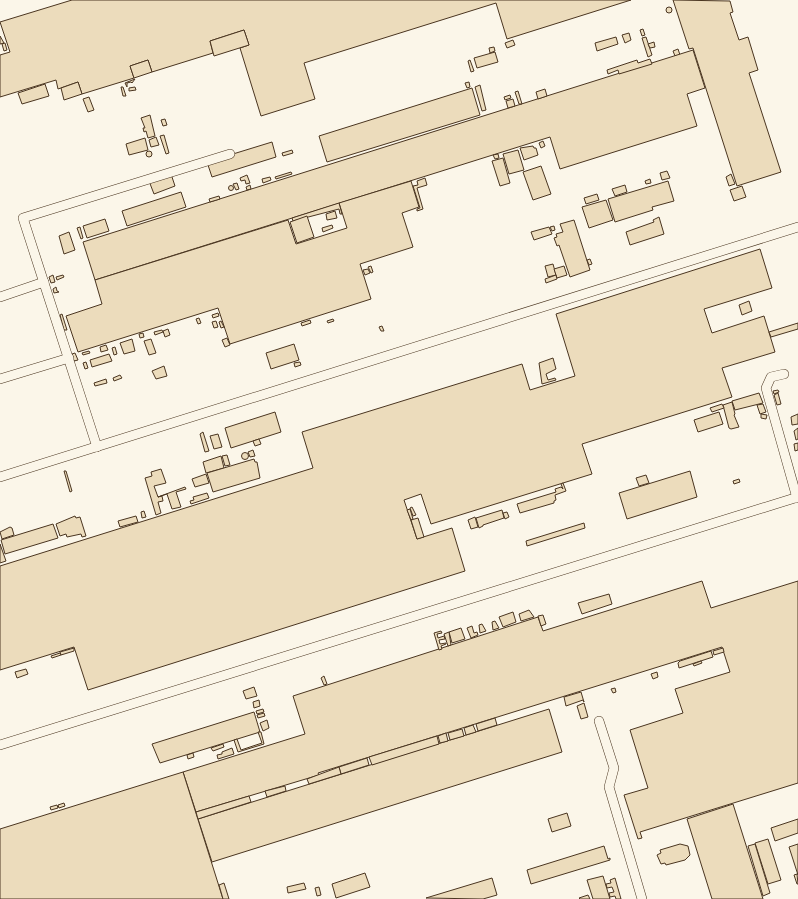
<svg xmlns="http://www.w3.org/2000/svg" width="798" height="899" font-family="'Noto Sans',sans-serif">
	<rect width="100%" height="100%" fill="#fbf6e9"/>
	<!-- building -->
	<g fill="#ecdcbc" stroke="#4a3520">
		<polygon points="72,0 631,0 507,39 496,3 304,63 315,99 261,116 240,48 249,45 244,30 210,41 213,53 152,72 148,60 130,66 134,78 82,94 78,82 58,89 56,80 0,97 0,55 10,52 0,22"/>
		<polygon points="673,0 730,1 733,12 730,13 739,40 748,37 758,70 749,73 781,172 737,186 693,48 689,49"/>
		<circle cx="669" cy="10" r="3"/>
		<polygon points="643,29 645,35 642,36 640,30"/>
		<polygon points="244,30 249,45 214,56 210,41"/>
		<polygon points="629,33 631,40 625,43 622,35"/>
		<polygon points="0,36 4,43 0,44"/>
		<polygon points="616,37 618,44 597,51 595,43"/>
		<polygon points="646,37 652,55 648,57 642,38"/>
		<polygon points="513,40 515,45 507,48 505,43"/>
		<polygon points="654,42 655,47 650,48 648,44"/>
		<polygon points="5,43 7,50 4,51 2,44"/>
		<polygon points="494,47 495,51 490,53 489,48"/>
		<polygon points="678,49 680,55 675,56 673,51"/>
		<polygon points="693,50 705,88 687,94 697,126 560,169 550,137 95,280 83,242"/>
		<polygon points="495,52 498,62 477,68 474,58"/>
		<polygon points="650,59 652,64 619,74 618,70 608,74 607,70 637,60 638,63"/>
		<polygon points="148,60 152,72 134,78 130,66"/>
		<polygon points="470,60 474,71 471,72 468,61"/>
		<polygon points="135,79 132,83 131,82 127,83 127,87 125,83"/>
		<polygon points="78,82 82,94 64,100 61,88"/>
		<polygon points="469,82 470,87 467,88 465,83"/>
		<polygon points="45,84 49,96 22,104 18,93"/>
		<polygon points="480,85 486,110 482,111 475,87"/>
		<polygon points="121,87 123,87 126,96 123,96"/>
		<polygon points="135,87 136,90 129,91 129,88"/>
		<polygon points="472,88 480,115 327,162 319,136"/>
		<polygon points="545,89 547,96 538,99 536,92"/>
		<polygon points="518,91 522,104 519,104 515,92"/>
		<polygon points="510,95 511,98 505,100 504,97"/>
		<polygon points="89,97 94,110 88,112 83,99"/>
		<polygon points="513,99 515,106 508,108 506,101"/>
		<polygon points="150,115 155,136 148,138 146,131 144,132 143,128 145,128 141,118"/>
		<polygon points="165,119 167,125 163,126 161,120"/>
		<polygon points="164,135 169,153 166,154 160,136"/>
		<polygon points="156,137 159,145 151,147 149,140"/>
		<polygon points="145,138 148,150 129,155 126,144"/>
		<polygon points="543,141 545,146 541,148 539,143"/>
		<polygon points="272,142 276,157 212,177 207,162"/>
		<polygon points="533,146 534,148 536,148 538,155 524,160 520,148"/>
		<polygon points="292,150 293,153 283,156 282,153"/>
		<polygon points="518,150 524,170 509,174 503,154"/>
		<circle cx="149" cy="154" r="3"/>
		<polygon points="498,154 499,158 495,159 493,155"/>
		<polygon points="503,158 510,183 500,186 492,161"/>
		<polygon points="541,166 551,194 533,200 523,172"/>
		<polygon points="667,171 670,178 662,180 660,173"/>
		<polygon points="291,172 292,174 276,179 275,177"/>
		<polygon points="171,174 175,186 154,194 149,181"/>
		<polygon points="731,174 735,184 729,186 726,177"/>
		<polygon points="247,175 250,183 246,184 245,180 241,181 240,178"/>
		<polygon points="270,177 271,180 263,183 262,179"/>
		<polygon points="425,178 427,185 417,188 423,209 417,211 417,209 420,208 413,186 418,185 417,181"/>
		<polygon points="650,179 651,183 646,184 645,181"/>
		<polygon points="411,181 419,207 402,213 413,247 360,264 371,299 230,344 218,308 78,352 66,316 102,304 95,280 288,220 296,244 347,228 339,203"/>
		<polygon points="668,181 674,201 652,207 653,210 615,222 608,199"/>
		<polygon points="237,183 239,189 236,190 233,184"/>
		<polygon points="250,185 251,189 247,190 246,187"/>
		<polygon points="625,185 627,192 615,196 612,189"/>
		<circle cx="231" cy="188" r="2.5"/>
		<polygon points="742,186 746,197 734,201 730,190"/>
		<polygon points="181,192 186,207 127,226 122,211"/>
		<polygon points="597,194 599,200 586,204 584,198"/>
		<polygon points="219,196 220,199 210,202 209,199"/>
		<polygon points="606,200 613,220 589,228 582,207"/>
		<polygon points="339,203 342,214 340,214 339,209 293,221 292,218"/>
		<polygon points="335,211 337,218 327,220 326,214"/>
		<polygon points="307,216 314,237 297,243 290,222"/>
		<polygon points="659,217 664,234 630,245 626,232 654,222 653,220"/>
		<polygon points="105,219 109,231 87,238 83,226"/>
		<polygon points="574,220 590,270 570,277 559,245 557,246 554,238 557,237 556,234 563,232 560,224"/>
		<polygon points="332,225 333,228 323,232 322,228"/>
		<polygon points="554,226 555,230 552,231 550,227"/>
		<polygon points="80,227 83,238 81,239 77,228"/>
		<polygon points="549,227 552,234 534,240 531,232"/>
		<polygon points="69,232 75,250 64,254 59,236"/>
		<polygon points="760,249 772,288 704,309 712,333 764,316 775,352 722,368 732,397 582,444 592,474 431,524 421,494 404,500 417,539 452,528 465,571 88,690 74,647 0,670 0,566 313,468 302,432 522,364 530,390 575,376 556,314"/>
		<polygon points="590,259 592,264 589,265 587,260"/>
		<polygon points="553,264 556,275 548,277 545,266"/>
		<polygon points="371,266 373,272 371,273 368,267"/>
		<polygon points="564,266 567,275 557,278 554,269"/>
		<polygon points="368,269 370,273 365,275 363,270"/>
		<polygon points="53,275 55,282 51,283 49,277"/>
		<polygon points="63,275 64,277 57,280 56,277"/>
		<polygon points="556,275 557,279 546,283 545,279"/>
		<polygon points="56,287 57,291 59,292 54,293 53,289"/>
		<polygon points="749,301 752,311 742,315 739,305"/>
		<polygon points="218,313 219,316 213,318 212,315"/>
		<polygon points="62,314 67,330 64,330 60,315"/>
		<polygon points="199,318 201,323 198,324 196,319"/>
		<polygon points="333,319 334,321 328,323 327,321"/>
		<polygon points="310,320 311,323 302,326 301,323"/>
		<polygon points="216,321 218,327 214,328 212,322"/>
		<polygon points="221,321 224,327 221,328 219,322"/>
		<polygon points="798,323 798,329 771,337 769,332"/>
		<polygon points="382,326 384,331 381,331 379,327"/>
		<polygon points="168,329 170,335 165,337 163,331"/>
		<polygon points="162,330 163,332 155,335 154,332"/>
		<polygon points="143,333 144,337 140,338 139,334"/>
		<polygon points="227,338 230,345 225,347 222,340"/>
		<polygon points="132,339 135,351 124,354 120,343"/>
		<polygon points="151,339 156,353 149,355 144,341"/>
		<polygon points="294,344 299,360 271,369 266,353"/>
		<polygon points="106,345 108,350 101,352 100,347"/>
		<polygon points="115,347 117,354 114,355 112,348"/>
		<polygon points="89,351 90,353 83,355 82,353"/>
		<polygon points="75,353 78,360 74,361 72,354"/>
		<polygon points="109,354 112,361 92,367 90,360"/>
		<polygon points="553,358 556,369 546,374 548,380 555,378 556,380 542,384 539,363"/>
		<polygon points="86,362 88,368 85,369 83,363"/>
		<polygon points="300,362 301,365 295,367 294,363"/>
		<polygon points="164,366 167,376 156,379 152,371"/>
		<polygon points="120,375 122,378 114,381 113,378"/>
		<polygon points="106,379 107,383 95,386 94,383"/>
		<polygon points="778,390 779,392 774,394 773,391"/>
		<polygon points="759,393 763,403 735,410 732,401"/>
		<polygon points="778,393 781,404 777,405 774,395"/>
		<polygon points="732,402 735,414 734,415 739,427 731,429 729,428 723,405"/>
		<polygon points="722,404 724,408 712,412 710,408"/>
		<polygon points="763,404 766,412 760,414 757,405"/>
		<polygon points="275,412 281,432 231,448 225,428"/>
		<polygon points="719,412 723,424 698,432 694,420"/>
		<polygon points="761,414 767,415 766,419 761,418"/>
		<polygon points="798,414 798,424 792,425 791,417"/>
		<polygon points="798,428 798,439 796,440 794,431"/>
		<polygon points="203,432 209,451 205,452 200,434"/>
		<polygon points="218,434 222,447 214,449 210,436"/>
		<polygon points="259,439 261,444 255,446 253,441"/>
		<polygon points="798,443 798,450 795,451 794,444"/>
		<polygon points="253,450 255,456 250,457 248,452"/>
		<circle cx="245" cy="456" r="3.5"/>
		<polygon points="227,455 230,465 225,466 222,456"/>
		<polygon points="221,456 224,468 206,473 203,462"/>
		<polygon points="254,459 255,462 257,462 260,478 213,492 207,473"/>
		<polygon points="161,469 166,483 154,486 158,497 162,496 163,501 158,502 161,513 156,515 145,478 152,476 151,472"/>
		<polygon points="64,471 66,471 72,491 70,492"/>
		<polygon points="690,471 697,497 627,519 619,493"/>
		<polygon points="206,474 209,483 195,487 192,479"/>
		<polygon points="646,475 649,483 639,486 636,478"/>
		<polygon points="739,479 740,482 734,484 733,481"/>
		<polygon points="563,483 566,491 555,495 556,500 554,501 554,503 520,513 517,504 556,492 555,489 561,487 563,489 561,484"/>
		<polygon points="185,487 186,489 176,492 181,507 172,509 167,494 158,497"/>
		<polygon points="207,493 209,498 191,504 190,501 194,500 193,497"/>
		<polygon points="412,507 416,515 413,516 410,508"/>
		<polygon points="410,509 413,519 411,520 407,510"/>
		<polygon points="502,510 504,518 483,525 483,526 479,528 476,518"/>
		<polygon points="144,511 146,517 142,518 141,512"/>
		<polygon points="507,512 509,517 505,519 503,513"/>
		<polygon points="75,516 76,518 80,517 86,536 82,537 81,534 67,537 66,534 60,536 56,524"/>
		<polygon points="136,516 138,522 120,527 118,521"/>
		<polygon points="475,517 478,527 471,529 468,520"/>
		<polygon points="418,518 424,537 417,539 411,520"/>
		<polygon points="584,523 585,528 527,546 526,541"/>
		<polygon points="53,524 58,538 5,554 1,540"/>
		<polygon points="10,527 12,528 14,535 2,539 0,532"/>
		<polygon points="0,544 6,561 0,563"/>
		<polygon points="702,581 711,608 798,581 798,783 640,832 642,838 638,839 624,795 648,788 630,730 683,713 675,689 730,672 722,647 318,773 319,775 196,812 183,772 305,734 293,696 538,617 543,631"/>
		<polygon points="609,594 612,604 582,614 578,603"/>
		<polygon points="529,610 534,617 521,621 519,614"/>
		<polygon points="513,612 516,622 503,627 499,617"/>
		<polygon points="543,615 546,624 541,626 538,616"/>
		<polygon points="495,621 499,628 493,630 492,622"/>
		<polygon points="482,624 486,631 480,633 479,625"/>
		<polygon points="472,626 474,633 477,632 478,635 471,638 467,628"/>
		<polygon points="461,628 465,639 452,643 449,632"/>
		<polygon points="441,631 442,633 437,634 438,638 444,636 445,639 439,640 440,644 446,643 446,644 441,646 442,649 439,650 434,633"/>
		<polygon points="449,632 451,645 448,646 444,634"/>
		<polygon points="74,648 74,651 61,655 60,652"/>
		<polygon points="723,648 724,652 714,655 713,651"/>
		<polygon points="711,651 713,657 679,668 678,663 680,661"/>
		<polygon points="60,653 61,655 52,658 51,656"/>
		<polygon points="701,661 702,663 694,666 693,664"/>
		<polygon points="26,669 28,674 17,678 15,672"/>
		<polygon points="657,672 658,677 653,679 651,674"/>
		<polygon points="324,676 327,684 324,685 321,678"/>
		<polygon points="254,687 257,696 246,699 243,691"/>
		<polygon points="615,688 616,692 613,693 611,689"/>
		<polygon points="581,692 584,702 583,700 566,706 564,697"/>
		<polygon points="259,700 260,706 254,708 253,702"/>
		<polygon points="584,703 588,717 581,719 577,706"/>
		<polygon points="263,709 264,712 257,714 256,711"/>
		<polygon points="549,709 562,752 212,862 198,819"/>
		<polygon points="254,712 260,732 160,763 152,744"/>
		<polygon points="264,713 265,716 258,718 257,715"/>
		<polygon points="495,718 497,725 478,731 476,724"/>
		<polygon points="267,720 269,728 263,731 260,723"/>
		<polygon points="473,725 476,732 466,735 464,728"/>
		<polygon points="462,729 464,736 450,740 448,733"/>
		<polygon points="258,732 261,732 264,744 238,752 234,740 237,739 241,750 262,743"/>
		<polygon points="446,733 448,741 440,743 438,736"/>
		<polygon points="437,736 439,744 372,765 369,757"/>
		<polygon points="223,744 224,747 213,751 211,748"/>
		<polygon points="232,748 234,754 218,759 217,755 222,754 222,752"/>
		<polygon points="193,753 194,757 188,759 187,755"/>
		<polygon points="367,758 369,765 341,774 339,767"/>
		<polygon points="339,767 341,774 309,784 307,779"/>
		<polygon points="183,772 223,899 0,899 0,829"/>
		<polygon points="285,786 286,791 267,797 265,791"/>
		<polygon points="249,796 251,802 198,819 196,812"/>
		<polygon points="64,803 65,806 59,808 58,805"/>
		<polygon points="733,804 763,899 712,899 687,819"/>
		<polygon points="57,805 58,808 51,810 50,807"/>
		<polygon points="567,813 571,826 552,832 548,819"/>
		<polygon points="798,819 798,833 775,841 771,828"/>
		<polygon points="768,839 781,880 768,884 755,843"/>
		<polygon points="680,844 688,846 690,855 685,860 666,865 665,863 661,864 657,855 661,853 660,850"/>
		<polygon points="755,844 770,893 763,896 748,846"/>
		<polygon points="798,844 798,875 789,847"/>
		<polygon points="604,846 608,859 610,858 610,860 531,884 527,870"/>
		<polygon points="365,873 370,887 336,898 332,884"/>
		<polygon points="797,874 798,884 797,884 794,875"/>
		<polygon points="603,876 610,899 593,899 587,880"/>
		<polygon points="492,878 497,895 483,899 426,898"/>
		<polygon points="615,878 621,899 616,899 615,896 610,897 609,893 614,892 612,887 607,888 606,884 611,883 610,880"/>
		<polygon points="224,883 229,899 223,899 219,885"/>
		<polygon points="304,883 306,889 288,893 287,887"/>
		<polygon points="319,887 321,895 317,896 315,888"/>
		<polygon points="588,895 590,899 580,899 579,898"/>
	</g>
	<g fill="none" stroke-linecap="round" stroke-linejoin="round">
		<defs>
			<g id="minor">
				<polyline points="0,297 44,282"/>
				<polyline points="784,374 771,377 766,388 797,498"/>
				<polyline points="0,379 69,358"/>
				<polyline points="97,447 23,218 230,154"/>
				<polyline points="0,477 798,227"/>
				<polyline points="599,721 614,768 609,787 642,899"/>
				<polyline points="0,745 798,497"/>
			</g>
		</defs>
		<!-- minor casing -->
		<use href="#minor" stroke="#4a3520" stroke-width="10"/>
		<!-- minor -->
		<use href="#minor" stroke="#fbf6e9" stroke-width="9"/>
	</g>
</svg>
